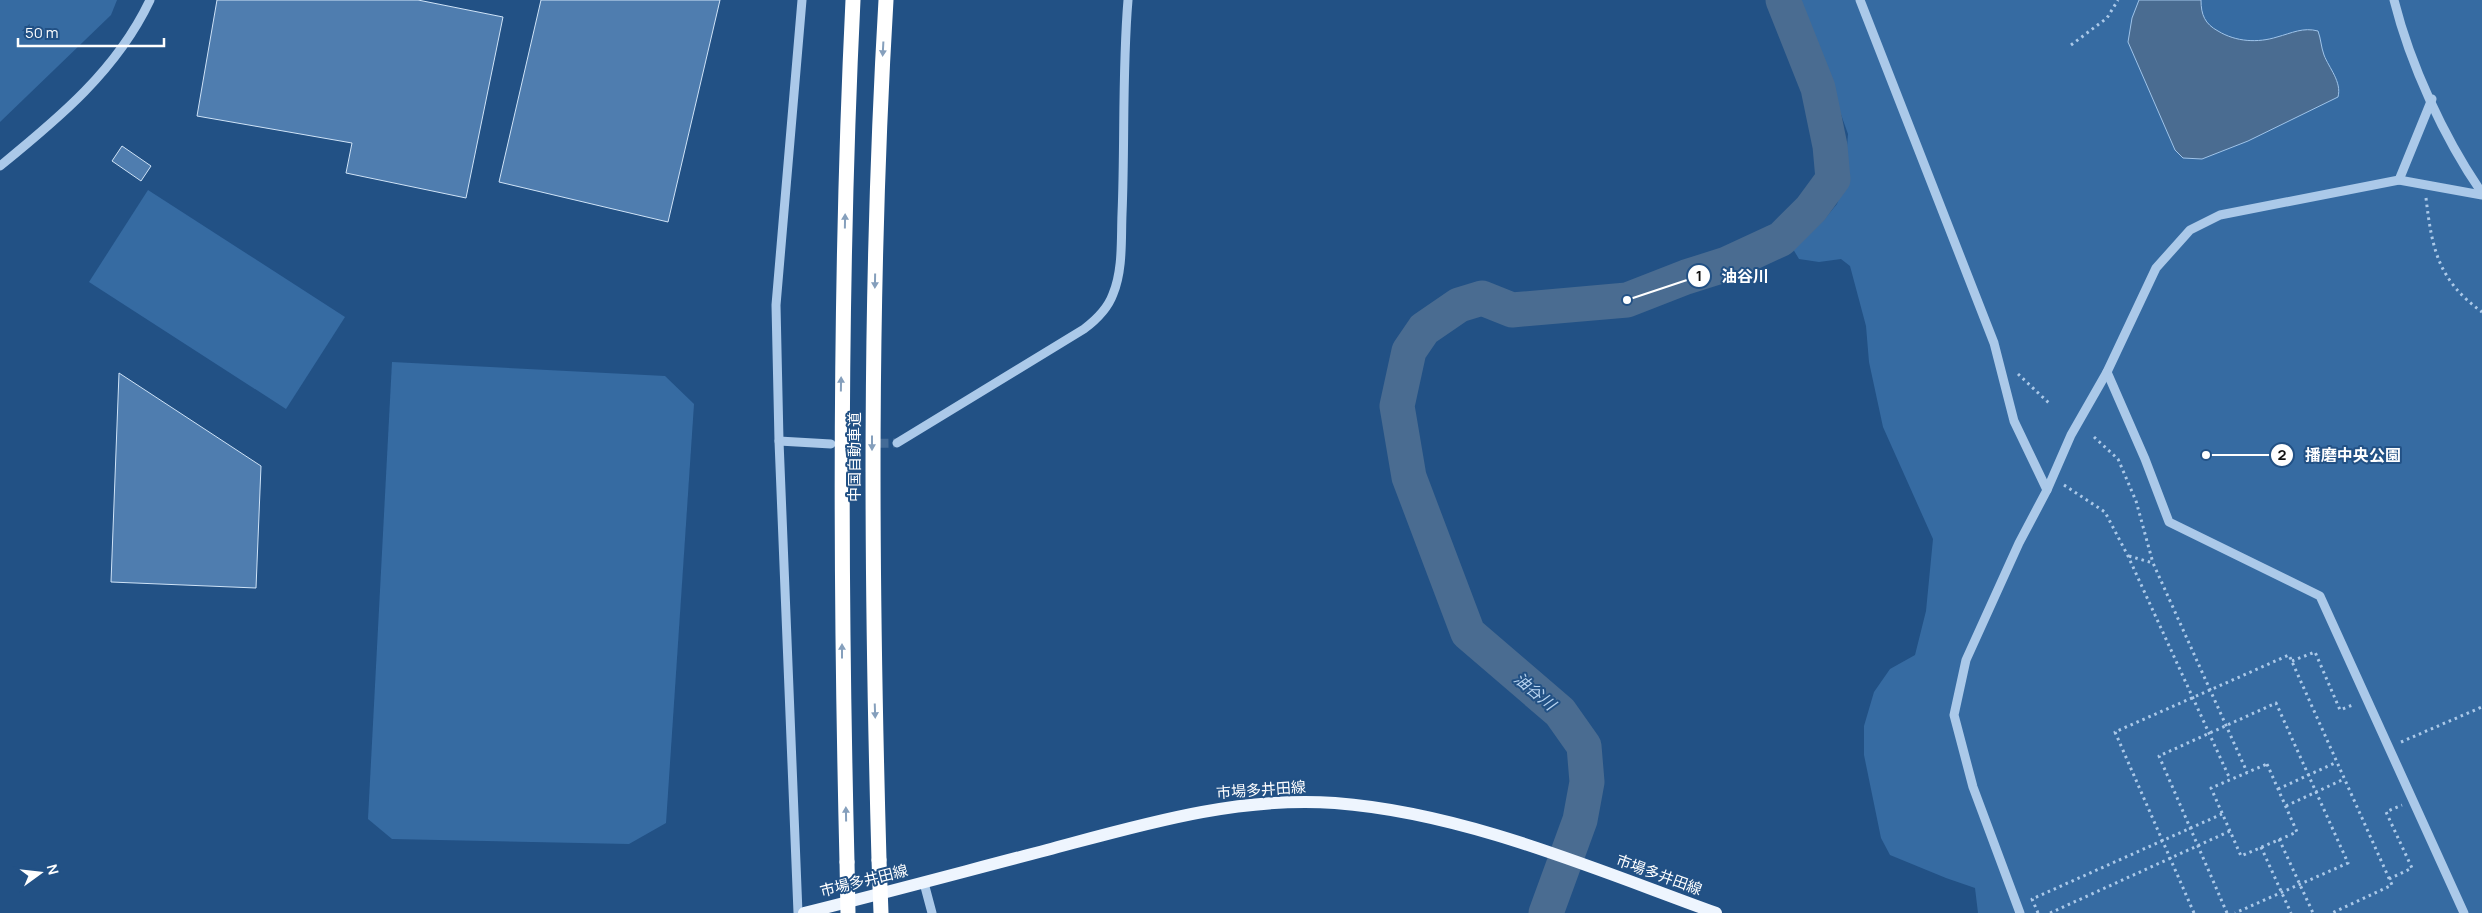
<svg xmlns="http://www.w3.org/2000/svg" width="2482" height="913" font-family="Manrope,'Noto Sans JP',sans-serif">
	<rect width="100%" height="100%" fill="#225185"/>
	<!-- green -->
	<g fill="#366ba2">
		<polygon points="0,0 117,0 111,15 0,122"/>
		<polygon points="1800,0 2482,0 2482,913 1978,913 1975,888 1946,878 1890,855 1881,838 1864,755 1864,726 1874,692 1890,669 1915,655 1926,611 1933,539 1883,427 1869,362 1866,326 1850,266 1841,259 1819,262 1799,259 1793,249 1823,221 1837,204 1844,185 1848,134"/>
		<polygon points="148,190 345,317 286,409 89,282"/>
		<polygon points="392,362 665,376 694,404 666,823 629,844 392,839 368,819"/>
	</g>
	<!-- water -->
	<path fill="#4a6c91" stroke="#9fc4ea" d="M2139 0H2201C2201 15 2205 24 2218 31 2236 42 2258 43 2277 37 2292 33 2303 27 2318 31 2321 39 2321 47 2324 55 2329 68 2342 82 2338 97L2248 141 2202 159 2183 158 2175 150 2128 42 2132 18Z"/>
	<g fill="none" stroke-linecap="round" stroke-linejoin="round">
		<!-- river -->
		<polyline stroke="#4a6c91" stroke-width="35" points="1546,913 1580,820 1587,782 1584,746 1560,712 1468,633 1409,477 1397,406 1409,351 1424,329 1459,305 1482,298 1512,310 1627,300 1686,277 1727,264 1781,239 1811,209 1833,179 1830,146 1818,88 1783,0"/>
	</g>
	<!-- building -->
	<g fill="#4f7daf" stroke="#cfe3f7">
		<polygon points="217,0 418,0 503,17 466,198 346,173 352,143 197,116"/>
		<polygon points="541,0 720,0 668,222 499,182"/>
		<polygon points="122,146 151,166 141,181 112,161"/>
		<polygon points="119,373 261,466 256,588 111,582"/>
	</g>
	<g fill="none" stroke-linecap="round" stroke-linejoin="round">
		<!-- minor-tunnel -->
		<polyline stroke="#436b97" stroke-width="9" stroke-dasharray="9 4.5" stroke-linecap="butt" points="839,444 897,443"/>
		<!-- path -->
		<g stroke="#abc9e9" stroke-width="3" stroke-dasharray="2.5 4" stroke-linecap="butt">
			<polyline points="2071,45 2107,18 2118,0"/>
			<path d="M2426 198C2432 249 2438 280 2482 312"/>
			<polyline points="2018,374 2050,404"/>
			<polyline points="2094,437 2118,459 2136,501 2153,563"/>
			<polyline points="2064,485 2105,512 2128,556 2230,779"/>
			<polyline points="2129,556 2153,563 2247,772"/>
			<polyline points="2292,661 2315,652 2340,710 2355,704"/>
			<polyline points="2401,742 2482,707"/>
			<polygon points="2267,764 2297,832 2241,856 2211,788"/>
			<polyline points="2278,789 2337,762"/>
			<polyline points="2286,806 2344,779"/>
			<polyline points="2279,839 2313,913"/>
			<polyline points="2261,847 2291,913"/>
			<polyline points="2389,879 2412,868 2386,812 2402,805"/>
			<polyline points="2038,913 2032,899 2222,814"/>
			<polyline points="2050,913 2230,831"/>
			<polyline points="2194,913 2115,732 2289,655 2392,885 2332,913"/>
			<polyline points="2227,913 2159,756 2276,703 2348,863 2235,913"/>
		</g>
		<!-- minor -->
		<g stroke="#abc9e9" stroke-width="9">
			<polyline points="1860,0 1994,343 2014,421 2047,490"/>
			<path d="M2394 0C2410 64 2444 138 2482 193"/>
			<path d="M0 166C59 118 117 70 150 0"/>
			<polyline points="2399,180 2482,195"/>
			<polyline points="2107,372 2145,459 2169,522 2320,596 2464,913"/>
			<polyline points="779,441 831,444"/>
			<path d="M897 443 1084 329C1096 320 1108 308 1113 294 1123 270 1121 240 1122 214 1125 143 1122 71 1128 0"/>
			<polyline points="924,883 932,913"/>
			<polyline points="798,913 779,441 776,305 802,0"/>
			<polyline points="2020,913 1973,787 1954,715 1966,660 2019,543 2047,490 2071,435 2107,372 2156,268 2190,230 2220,215 2399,180 2432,99"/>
		</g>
		<!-- major -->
		<path stroke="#eef5fe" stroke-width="12" d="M804 913C885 893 966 871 1047 850 1141 825 1236 796 1335 803 1466 813 1594 869 1716 913"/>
		<!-- highway -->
		<g stroke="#fff" stroke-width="15">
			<path d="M879 860C871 573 869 287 886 0"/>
			<path d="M847 862C840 575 839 287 853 0"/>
		</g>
		<!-- highway-bridge -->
		<g stroke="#fff" stroke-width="15">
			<polyline points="879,860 881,913"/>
			<polyline points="847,862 848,913"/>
		</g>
	</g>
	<!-- one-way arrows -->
	<defs><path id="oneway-solid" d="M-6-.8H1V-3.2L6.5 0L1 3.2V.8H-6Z" transform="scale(1.25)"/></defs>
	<g fill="#859fbc">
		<use href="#oneway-solid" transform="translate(883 49) rotate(93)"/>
		<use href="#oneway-solid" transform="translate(845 221) rotate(-89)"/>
		<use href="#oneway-solid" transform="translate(875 281) rotate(91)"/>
		<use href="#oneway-solid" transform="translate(841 384) rotate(-89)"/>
		<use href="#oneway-solid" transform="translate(872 443) rotate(90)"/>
		<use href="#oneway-solid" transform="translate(842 651) rotate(-90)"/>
		<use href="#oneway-solid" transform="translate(875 711) rotate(88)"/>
		<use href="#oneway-solid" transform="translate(846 814) rotate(-91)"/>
	</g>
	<g text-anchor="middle" stroke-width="4" stroke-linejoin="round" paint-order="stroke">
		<!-- street labels -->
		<g font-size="15" fill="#fff" stroke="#225185">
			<text transform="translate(855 457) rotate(-90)" y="5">中国自動車道</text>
			<text transform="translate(1261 790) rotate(-4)" y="5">市場多井田線</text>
			<text transform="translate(1659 875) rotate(20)" y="5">市場多井田線</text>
			<text transform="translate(864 881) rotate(-14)" y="5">市場多井田線</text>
		</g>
		<!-- water labels -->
		<g font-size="16" font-style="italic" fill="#b7d3f0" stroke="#225185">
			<text transform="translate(1535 691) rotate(40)" y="6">油谷川</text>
		</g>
	</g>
	<!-- callouts -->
	<path fill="none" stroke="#fff" stroke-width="2" d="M1627 300L1699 276M2206 455L2282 455"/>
	<g fill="#fff" stroke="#225185" stroke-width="2">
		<circle cx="1627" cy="300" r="5"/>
		<circle cx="2206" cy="455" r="5"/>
		<circle cx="1699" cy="276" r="12"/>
		<circle cx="2282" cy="455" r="12"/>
	</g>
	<g font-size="15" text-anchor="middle" font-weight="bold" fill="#111">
		<text x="1699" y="281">1</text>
		<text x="2282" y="460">2</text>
	</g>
	<g font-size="16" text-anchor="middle" font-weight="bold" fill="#fff" stroke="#225185" stroke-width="4" stroke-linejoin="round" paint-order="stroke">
		<text x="1745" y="282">油谷川</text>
		<text x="2353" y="461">播磨中央公園</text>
	</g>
	<!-- north arrow -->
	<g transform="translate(40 873) rotate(75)" stroke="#225185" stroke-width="4" paint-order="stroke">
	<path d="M0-4L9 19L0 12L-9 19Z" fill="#ffffff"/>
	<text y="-8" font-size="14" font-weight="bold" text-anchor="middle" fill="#ffffff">N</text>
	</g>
	<!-- scale -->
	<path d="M18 38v8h146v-8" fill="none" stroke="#ffffff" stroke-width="2.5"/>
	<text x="25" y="38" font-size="15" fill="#ffffff" stroke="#225185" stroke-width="4" paint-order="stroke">50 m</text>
</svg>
